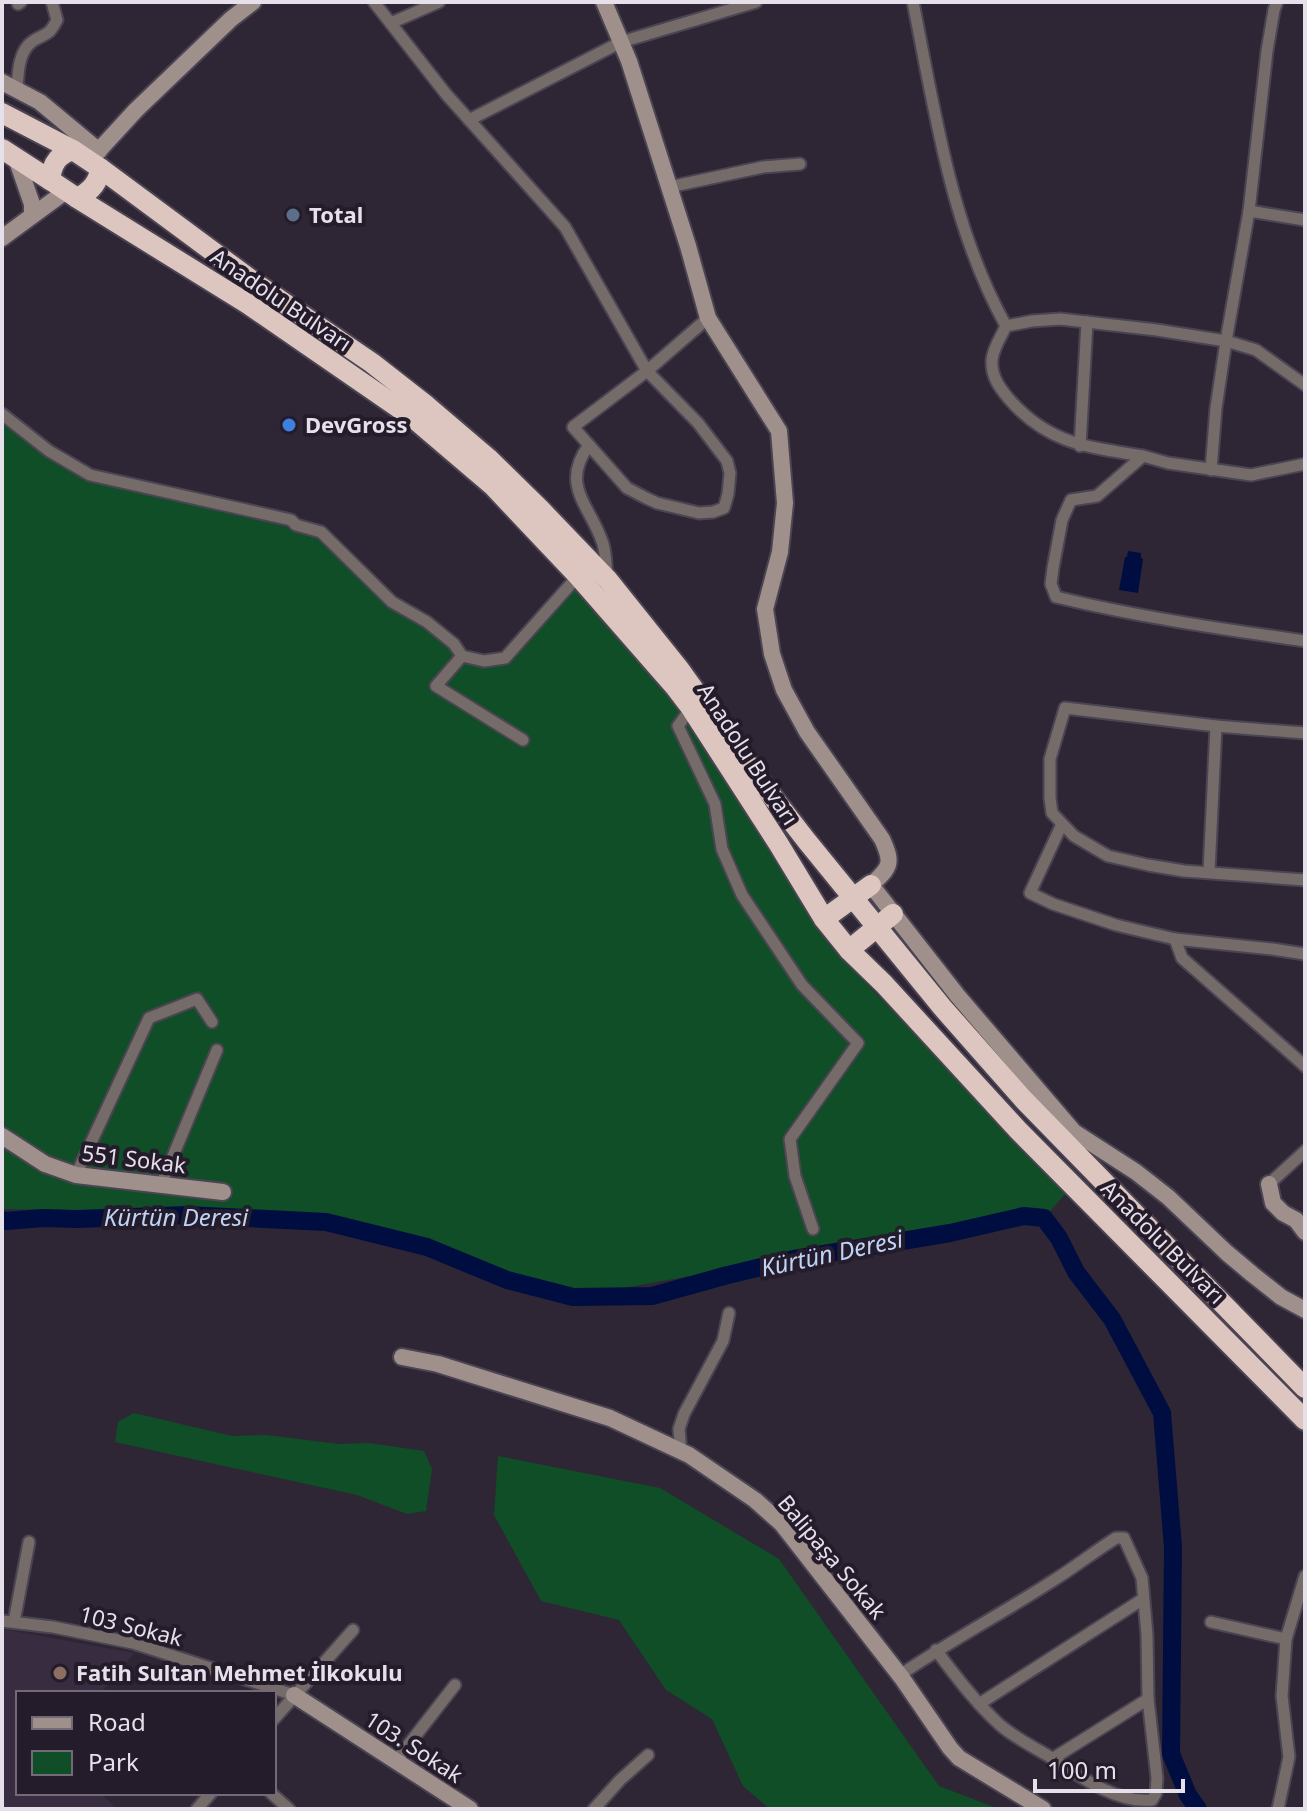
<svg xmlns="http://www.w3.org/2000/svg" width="1307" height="1811" font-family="'Noto Sans',sans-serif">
	<rect width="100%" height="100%" fill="#2e2635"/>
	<!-- built -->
	<polygon fill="#382c41" points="2,1629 134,1653 101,1693 18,1693 18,1793 100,1793 117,1809 2,1809"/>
	<!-- green -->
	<g fill="#104e27">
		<polygon points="2,423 84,480 318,534 472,663 507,662 574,585 580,583 688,720 830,946 1067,1192 1044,1218 1024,1216 573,1297 427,1247 326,1222 241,1213 2,1209"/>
		<polygon points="134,1413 232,1436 266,1435 339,1444 369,1443 424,1451 432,1469 426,1511 407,1514 357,1495 115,1442 118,1422"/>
		<polygon points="498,1456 660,1488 779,1559 939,1786 999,1809 770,1809 743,1786 712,1719 666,1690 619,1620 541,1601 494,1515"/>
	</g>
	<!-- water -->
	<polygon fill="#000d41" points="1128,551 1141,553 1141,558 1143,559 1138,593 1119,590 1125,557 1127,557"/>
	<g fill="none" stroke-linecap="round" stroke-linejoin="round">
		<!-- river -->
		<polyline stroke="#000d41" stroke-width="18" points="2,1220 6,1221 43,1218 77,1219 187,1215 326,1222 427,1247 507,1280 573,1297 652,1296 724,1276 794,1259 950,1233 1024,1216 1044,1218 1059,1238 1076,1272 1112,1319 1162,1413 1173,1547 1171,1754 1188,1795 1198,1809"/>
		<defs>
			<g id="street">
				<polyline points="374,2 446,94 565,227 647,371 698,423 727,461 730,473 728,494 724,508 713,512 699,513 657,503 646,498 627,488 573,427 647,371 708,318"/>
				<path d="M913 2C935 112 951 227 1006 326L1032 321 1060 319 1157 330 1226 341 1216 408 1211 470"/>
				<polyline points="1277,2 1274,10 1267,51 1249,211 1226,341 1256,350 1305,385"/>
				<polyline points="18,4 21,2"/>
				<polyline points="391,23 439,2"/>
				<path d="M17 90C18 74 18 51 33 41 47 32 48 37 57 20L52 2"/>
				<polyline points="469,120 621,42 756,2"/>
				<polyline points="669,187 763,167 800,164"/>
				<polyline points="1249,211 1305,220"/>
				<path d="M1006 326C1001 337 993 348 992 360 991 376 999 387 1009 399 1048 444 1088 447 1143 456"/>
				<polyline points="2,414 49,451 90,475 291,520 296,525 321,532 392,602 427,622 454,644 462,656 484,661 505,658 578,576"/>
				<path d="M589 445C559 486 591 506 603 544 606 554 606 566 607 576"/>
				<polyline points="1080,446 1087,322"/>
				<path d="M1305 464 1251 475 1168 463 1143 456 1097 496 1071 500 1062 520 1053 568 1051 584 1056 597C1138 617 1222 629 1305 641"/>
				<polyline points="462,656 436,686 523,740"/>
				<polyline points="691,708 678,726 715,804 722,849 742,895 802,985 858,1043 790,1139 795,1176 813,1229"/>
				<polyline points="1305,733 1216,726 1065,708 1050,759 1050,798 1052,813 1074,836 1108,856 1148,865 1184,871 1305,880"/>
				<polyline points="1062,824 1030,893 1053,904 1116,925 1175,939 1272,949 1305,954"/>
				<polyline points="1209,872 1216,726"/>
				<polyline points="1175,939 1182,958 1305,1066"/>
				<polyline points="76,1175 149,1018 197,999 212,1022"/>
				<polyline points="1269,1184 1305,1151"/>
				<polyline points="161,1185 217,1050"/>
				<polyline points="681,1452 679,1429 684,1414 723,1341 729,1313"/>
				<polyline points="2,1621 53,1627 133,1643 294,1695"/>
				<polyline points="14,1622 29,1542"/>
				<polyline points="1211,1622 1286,1639"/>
				<path d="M900 1675C950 1641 1003 1613 1054 1580 1075 1567 1095 1551 1116 1538H1124L1142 1578 1147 1635 1148 1699 1157 1778 1156 1793 1152 1800C1116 1804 1076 1774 1047 1755 1031 1746 1014 1737 1000 1725 976 1703 956 1677 936 1650"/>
				<polyline points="979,1704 1143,1599"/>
				<polyline points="274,1719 353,1630"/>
				<polyline points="1052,1759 1148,1699"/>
				<polyline points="395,1762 455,1685"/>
				<polyline points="271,1793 289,1809"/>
				<polyline points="197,1809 211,1793"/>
				<polyline points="594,1809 620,1780 648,1755"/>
				<polyline points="1278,1809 1289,1757 1282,1696 1286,1639 1305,1576"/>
			</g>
			<g id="secondary">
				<path d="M604 2 629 61 688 246 708 318 779 431 785 503 780 552 765 609 772 654 784 690 807 732 882 839C893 863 891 867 871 885L957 995 1074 1132 1136 1172 1168 1197 1227 1253 1252 1274 1281 1297 1305 1310"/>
				<polyline points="2,82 40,102 99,151"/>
				<polyline points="16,158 32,204 32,215"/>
				<polyline points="90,160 136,110 231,19 253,2"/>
				<polyline points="2,238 66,191"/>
				<polyline points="2,1136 45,1164 76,1175 223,1192"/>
				<polyline points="1269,1184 1273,1203 1283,1213 1296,1220 1305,1232"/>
				<polyline points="402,1357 438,1364 610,1418 689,1455 755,1500 782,1524 902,1678 950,1748 959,1758 1043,1809"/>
				<polyline points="294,1695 470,1809"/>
			</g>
			<g id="highway">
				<polyline points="2,113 73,150"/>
				<polyline points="2,149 50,180"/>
				<path d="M73 150 100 168C99 183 90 192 77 198L50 180C52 164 58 154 73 150Z"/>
				<polyline points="100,168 258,285 372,363 427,406 488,458 541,510 608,580 680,670 751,769 806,840 942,1007 1023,1099 1305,1388"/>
				<polyline points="77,198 248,304 412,417 493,486 578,576 675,687 691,708 778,843 824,919 849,950 884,984 1018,1130 1305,1420"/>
				<polyline points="824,919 871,885"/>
				<polyline points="849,950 893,914"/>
			</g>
		</defs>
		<!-- street casing -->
		<use href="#street" stroke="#4b4452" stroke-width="15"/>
		<!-- secondary casing -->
		<use href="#secondary" stroke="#4b4452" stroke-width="20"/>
		<!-- highway casing -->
		<use href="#highway" stroke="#4b4452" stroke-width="24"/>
		<!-- street -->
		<use href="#street" stroke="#756b69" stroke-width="11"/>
		<!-- secondary -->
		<use href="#secondary" stroke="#a0908c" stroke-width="16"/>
		<!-- highway -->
		<use href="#highway" stroke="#dec6c0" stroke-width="20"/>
	</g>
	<!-- markers -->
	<circle fill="#5c6f8a" stroke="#251c2b" stroke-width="3" cx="293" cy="215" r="8"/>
	<circle fill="#3f7fe0" stroke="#251c2b" stroke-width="3" cx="289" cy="425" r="8"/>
	<circle fill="#8d6e63" stroke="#251c2b" stroke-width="3" cx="60" cy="1673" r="8"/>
	<g text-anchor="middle" stroke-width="8" stroke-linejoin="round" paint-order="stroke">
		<!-- poi labels -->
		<g font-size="22" font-weight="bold" fill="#e6e0ea" stroke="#251c2b" text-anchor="start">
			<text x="309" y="223">Total</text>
			<text x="305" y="433">DevGross</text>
			<text x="76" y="1681">Fatih Sultan Mehmet İlkokulu</text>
		</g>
		<!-- street labels -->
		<g font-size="22" fill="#e6e0ea" stroke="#251c2b">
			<text transform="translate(281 300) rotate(34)" y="8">Anadolu Bulvarı</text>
			<text transform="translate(748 754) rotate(57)" y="8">Anadolu Bulvarı</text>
			<text transform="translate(134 1159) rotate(7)" y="8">551 Sokak</text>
			<text transform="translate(1163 1242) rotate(45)" y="8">Anadolu Bulvarı</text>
			<text transform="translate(832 1557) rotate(50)" y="8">Balipaşa Sokak</text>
			<text transform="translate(131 1626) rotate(14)" y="8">103 Sokak</text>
			<text transform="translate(414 1747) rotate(33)" y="8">103. Sokak</text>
		</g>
		<!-- water labels -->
		<g font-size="24" font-style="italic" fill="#bed3f5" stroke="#251c2b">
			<text x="176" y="1226">Kürtün Deresi</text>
			<text transform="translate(832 1254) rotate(-12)" y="8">Kürtün Deresi</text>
		</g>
	</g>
	<!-- border -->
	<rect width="1307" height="1811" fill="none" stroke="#e6e0ea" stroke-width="8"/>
	<!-- legend -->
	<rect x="16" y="1691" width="260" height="104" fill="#251c2b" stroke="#726a77" stroke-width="2"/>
	<rect x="32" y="1717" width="40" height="12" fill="#a0908c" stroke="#726a77" stroke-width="2"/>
	<text x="88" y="1731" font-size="24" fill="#e6e0ea">Road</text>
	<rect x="32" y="1751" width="40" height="24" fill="#104e27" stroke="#726a77" stroke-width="2"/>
	<text x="88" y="1771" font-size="24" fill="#e6e0ea">Park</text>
	<!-- scale -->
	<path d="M1035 1779v12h148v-12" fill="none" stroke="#e6e0ea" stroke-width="4"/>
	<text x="1047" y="1779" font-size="24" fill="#e6e0ea" stroke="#251c2b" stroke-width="6" paint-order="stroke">100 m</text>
</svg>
